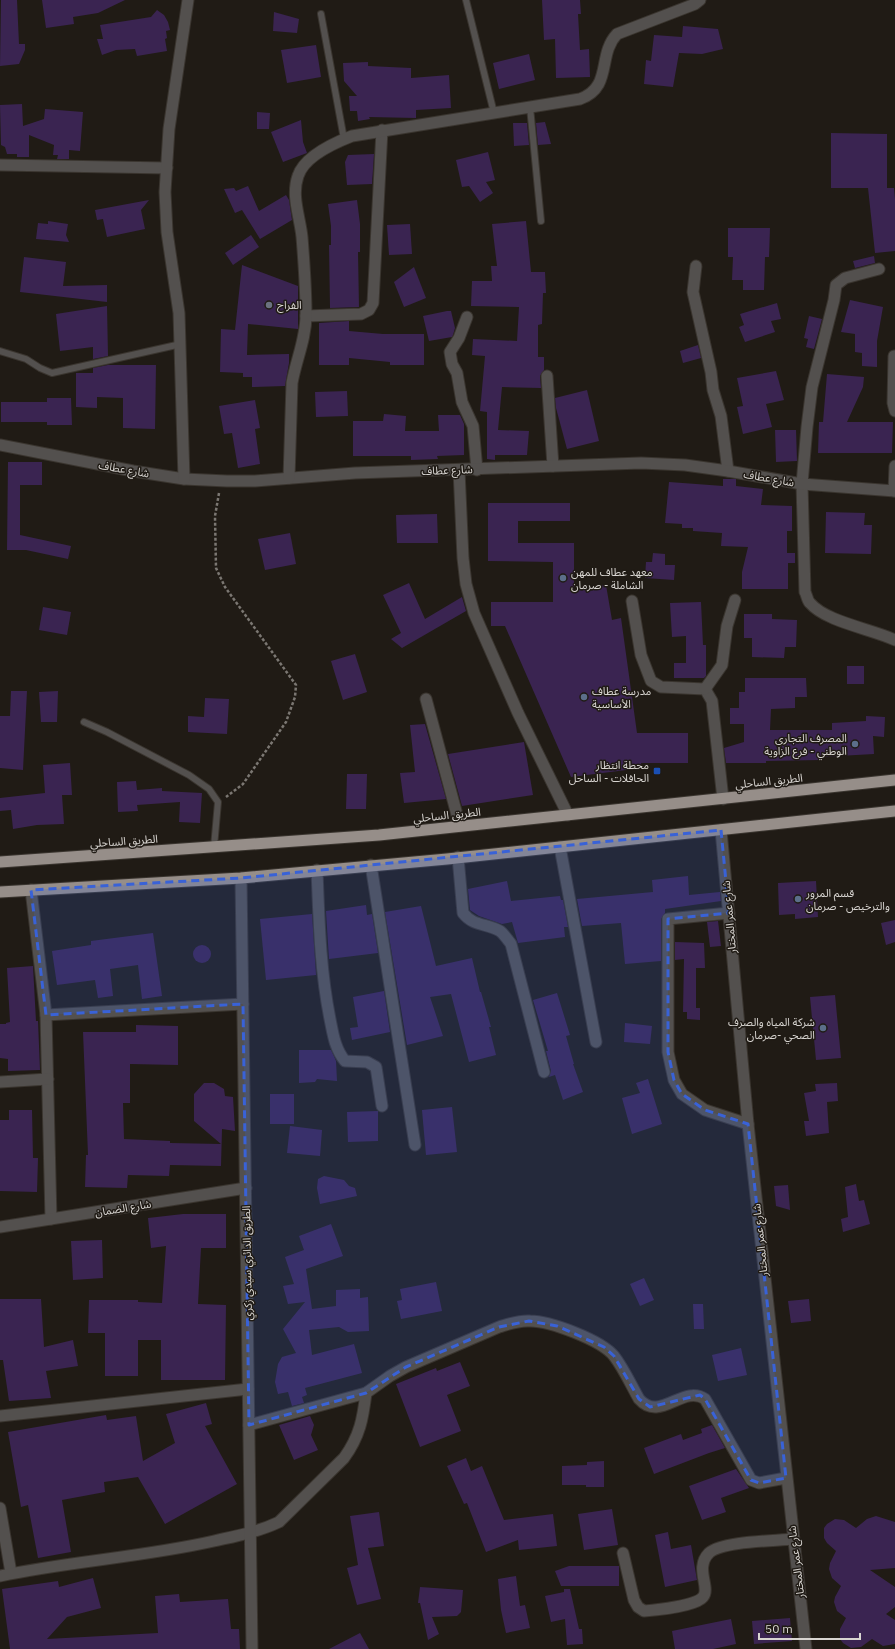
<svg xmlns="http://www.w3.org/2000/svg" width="895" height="1649" font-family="'IBM Plex Sans','Noto Sans Arabic',sans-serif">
	<rect width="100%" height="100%" fill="#201b15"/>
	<!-- building -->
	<g fill="#3a2451">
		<polygon points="1,0 17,0 19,44 25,44 25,50 19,64 0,66"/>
		<polygon points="42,0 125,0 98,13 73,17 74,24 46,28"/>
		<polygon points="542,0 580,0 581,14 578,14 580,50 589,49 590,77 556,78 555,39 544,40"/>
		<polygon points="157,10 164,15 168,22 170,30 166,31 167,38 165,39 167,51 137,56 135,49 116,50 102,55 97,39 103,39 100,25 151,17"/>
		<polygon points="274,12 299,19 297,33 273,31"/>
		<polygon points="683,26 718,29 723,49 702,54 679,53 673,87 644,84 646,60 651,61 654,35 682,37"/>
		<polygon points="316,45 321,77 287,83 281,50"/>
		<polygon points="529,54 535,80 499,89 493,63"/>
		<polygon points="368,62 368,66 411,68 411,78 449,75 451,108 416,110 416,118 369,117 370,119 358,121 357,111 350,111 349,96 357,96 344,81 343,63"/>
		<polygon points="22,104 23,126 44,119 45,109 83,112 80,151 69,150 69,159 57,159 58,155 53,155 54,145 29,135 29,157 17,157 17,154 7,154 5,147 1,145 0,105"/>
		<polygon points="257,112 270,113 269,129 257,129"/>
		<polygon points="301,120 303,142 307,153 283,162 271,132"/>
		<polygon points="545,122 551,144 538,145 536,123"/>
		<polygon points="513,123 527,123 529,145 514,146"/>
		<polygon points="831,133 887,134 887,188 894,188 895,199 895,251 875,253 868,188 831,188"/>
		<polygon points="488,152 495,180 486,182 493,193 480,202 469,186 462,187 456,160"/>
		<polygon points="374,154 372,184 347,185 345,162 348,155"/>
		<polygon points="248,186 259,211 286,195 289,200 292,220 260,239 242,210 235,213 224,189 234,188 236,191"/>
		<polygon points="149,200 141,210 145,229 107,237 103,219 97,220 95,210"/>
		<polygon points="357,200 360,224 360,252 358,252 359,307 330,308 329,245 331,245 331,226 328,204"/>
		<polygon points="48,221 68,224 66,235 69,242 36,239 38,223 48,224"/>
		<polygon points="526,221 531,272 545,272 546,293 543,293 542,324 538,325 538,357 544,357 544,370 540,376 541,388 502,387 498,430 529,431 527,455 495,455 495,460 487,459 487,412 480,411 485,356 472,355 473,339 517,341 519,307 471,306 472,281 492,281 491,266 497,266 492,224"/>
		<polygon points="410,224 412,254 389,255 387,225"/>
		<polygon points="728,228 770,228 769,257 765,257 764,290 743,290 743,280 732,280 733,257 728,257"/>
		<polygon points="251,235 259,247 233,265 225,253"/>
		<polygon points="874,256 875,263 855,268 853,261"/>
		<polygon points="24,257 66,262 63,286 107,285 107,302 20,292"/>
		<polygon points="242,265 298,286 298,329 248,324 247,355 289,354 289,363 285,386 252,387 252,377 243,377 243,373 220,372 221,329 235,330"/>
		<polygon points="414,267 426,298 404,307 394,282"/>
		<polygon points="850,300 883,307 877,341 877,367 862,366 862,353 855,352 855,334 841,332"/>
		<polygon points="777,303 781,319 771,321 775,332 745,342 739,327 744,325 740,314"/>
		<polygon points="107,306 108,356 93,359 93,347 60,351 56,314"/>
		<polygon points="447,311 451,311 455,328 453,335 452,337 429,341 423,316"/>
		<polygon points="809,316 822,319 814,349 806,347 808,339 804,338"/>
		<polygon points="349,321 349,331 383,334 424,334 424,365 390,365 390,362 349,358 349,365 319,365 319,323"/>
		<polygon points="698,345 701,358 683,363 680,351"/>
		<polygon points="108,365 156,365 155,429 123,428 123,398 97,397 97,408 76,407 76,373 93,373 93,368"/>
		<polygon points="776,371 784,400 766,404 772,427 743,434 737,407 743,406 737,378"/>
		<polygon points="827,374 864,377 863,387 847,422 893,422 892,453 818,453 819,422 823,422"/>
		<polygon points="587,390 599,441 567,449 556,408 555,398"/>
		<polygon points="347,391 348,416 316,417 315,392"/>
		<polygon points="47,398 71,398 72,425 47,425 47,422 1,422 1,402 47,402"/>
		<polygon points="255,400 260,428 255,429 260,464 238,468 232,433 224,434 219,406"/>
		<polygon points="384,414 406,416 405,431 439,431 438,415 460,415 464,424 464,455 437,456 438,459 411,460 411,456 353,456 353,421 383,421"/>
		<polygon points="775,430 796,430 797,461 776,462"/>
		<polygon points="8,462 42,462 42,485 20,485 20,535 71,546 68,559 26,550 7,550"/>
		<polygon points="723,479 736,479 736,486 763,489 761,505 792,506 792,531 787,531 787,553 795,553 795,563 788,563 788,589 742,589 742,572 748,547 721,546 722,533 693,531 693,528 682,528 682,524 665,523 669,482 723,486"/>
		<polygon points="488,503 570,503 570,521 518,521 518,543 574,543 574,590 606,585 612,620 621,618 637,733 688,733 688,763 641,763 642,768 571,777 505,626 491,626 491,602 553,602 553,562 488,561"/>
		<polygon points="826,512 865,513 864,525 872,525 871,554 825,553"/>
		<polygon points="437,514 438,543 397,543 396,515"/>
		<polygon points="290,533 296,564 265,570 258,539"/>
		<polygon points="653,553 665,554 665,565 675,565 674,580 645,578 646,562 652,562"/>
		<polygon points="409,583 425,619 462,597 466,611 402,648 391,639 401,633 383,595"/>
		<polygon points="701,602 703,645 706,645 706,676 704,678 674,678 674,663 686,663 686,636 672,637 670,603"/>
		<polygon points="43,607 71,612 67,635 39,630"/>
		<polygon points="744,614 772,614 772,619 797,620 796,647 785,647 784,658 752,657 752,638 744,638"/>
		<polygon points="355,654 367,692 343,700 331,661"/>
		<rect x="847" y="666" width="17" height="18"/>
		<polygon points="745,678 806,678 807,697 795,697 795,708 771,709 770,730 832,730 832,723 866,721 866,716 885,717 884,737 873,736 874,754 821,757 821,760 766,761 766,763 726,763 724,748 744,742 744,724 730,724 730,708 739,708 739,692 745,692"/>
		<polygon points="11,691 27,691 23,770 0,768 0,716 10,716"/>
		<polygon points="58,691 57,722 41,722 39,692"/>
		<polygon points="205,698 229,699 227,734 188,732 188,716 204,717"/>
		<polygon points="425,724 446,799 404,803 400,773 415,772 410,725"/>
		<polygon points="524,742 533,795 462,806 448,754"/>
		<polygon points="70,763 72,795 62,795 64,824 37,825 13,829 11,810 0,811 0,798 45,793 43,765"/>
		<polygon points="347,774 367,774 366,809 346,809"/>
		<polygon points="136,781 137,790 162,788 162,791 202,793 200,823 179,822 180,802 137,805 138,811 118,812 117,782"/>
		<polygon points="688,876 689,895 720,892 721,901 665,909 665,913 661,919 661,961 625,964 621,923 582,926 577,899 653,892 652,880"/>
		<polygon points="507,881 511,901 560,896 561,900 563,900 568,927 564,927 565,937 518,943 512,922 502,924 479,916 470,910 468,889"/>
		<polygon points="816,881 818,917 795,919 795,914 779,915 778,883"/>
		<polygon points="366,905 367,915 372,914 378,953 329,959 326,911"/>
		<polygon points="421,906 436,966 472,958 480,992 481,992 491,1027 489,1027 496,1055 469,1062 451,994 430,997 443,1036 407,1045 385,912"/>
		<polygon points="312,914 316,975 266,980 260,919"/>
		<polygon points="895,920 895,942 886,945 881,923"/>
		<polygon points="718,921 721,946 710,947 707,922"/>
		<polygon points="153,933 162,996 142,999 138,965 110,969 113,996 98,998 95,980 57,985 52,951 91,945 91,941"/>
		<polygon points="675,942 704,943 705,968 696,968 696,1008 700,1008 700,1020 687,1019 687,1012 683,1012 684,959 675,960"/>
		<circle cx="202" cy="954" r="9"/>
		<polygon points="33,966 36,1021 38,1021 40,1070 8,1071 8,1059 0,1058 0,1024 6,1024 6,1023 10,1022 7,968"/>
		<polygon points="384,991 390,1032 352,1040 350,1028 358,1027 353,997"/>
		<polygon points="557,993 570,1035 566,1036 574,1064 573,1064 583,1092 563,1100 555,1075 549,1077 551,1071 546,1051 548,1051 533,1000"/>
		<polygon points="835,995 841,1058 816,1060 810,997"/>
		<polygon points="625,1023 652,1026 650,1044 624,1042"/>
		<polygon points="136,1025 178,1026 178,1065 130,1064 130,1103 123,1103 124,1139 170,1141 170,1143 221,1144 194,1121 194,1094 204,1083 214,1083 224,1089 225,1096 233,1097 235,1131 222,1129 221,1166 170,1165 169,1176 128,1175 127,1188 85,1187 86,1155 88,1155 83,1032 136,1032"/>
		<polygon points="299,1050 331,1050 336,1061 337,1081 317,1079 315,1082 299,1083"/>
		<polygon points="648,1079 662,1124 632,1134 622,1098 640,1093 636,1083"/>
		<polygon points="837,1083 838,1101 827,1102 829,1133 806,1136 804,1121 809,1121 804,1093 816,1091 815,1084"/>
		<rect x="270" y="1094" width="24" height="30"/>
		<polygon points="452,1107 457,1152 426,1155 422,1110"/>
		<polygon points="9,1110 32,1110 33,1158 38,1158 37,1192 0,1191 0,1120 9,1120"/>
		<polygon points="378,1111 378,1141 348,1142 347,1112"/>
		<polygon points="290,1126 322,1130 320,1156 287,1153"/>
		<polygon points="324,1176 344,1180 349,1186 355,1188 357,1196 320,1204 317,1188 318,1179"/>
		<polygon points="856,1184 859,1201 864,1200 870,1224 843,1232 841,1219 848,1217 845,1187"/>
		<polygon points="788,1185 790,1210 776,1206 774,1186"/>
		<polygon points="183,1214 226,1214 226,1248 201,1248 198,1304 226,1305 225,1380 161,1380 161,1340 138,1340 138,1376 105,1376 105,1333 88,1333 89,1300 138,1300 138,1302 162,1303 166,1246 151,1248 148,1218"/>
		<polygon points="331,1224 343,1256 306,1269 312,1309 336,1306 336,1290 360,1289 360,1298 368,1297 369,1331 348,1332 339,1327 309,1330 312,1355 354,1344 362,1373 305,1388 307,1395 302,1397 304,1403 292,1406 288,1392 278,1394 275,1382 278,1364 282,1357 296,1353 283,1329 305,1302 288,1304 283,1286 294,1284 285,1257 304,1250 299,1236"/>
		<polygon points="102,1240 103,1278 73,1280 71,1241"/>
		<polygon points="644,1278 654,1300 640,1306 630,1284"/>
		<polygon points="436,1282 442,1311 401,1319 397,1301 402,1300 400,1289"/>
		<polygon points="0,1299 41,1299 44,1347 73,1340 78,1366 46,1371 51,1398 9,1401 3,1360 0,1360"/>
		<polygon points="809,1299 811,1321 791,1323 788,1301"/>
		<polygon points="693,1304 703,1304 704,1329 694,1329"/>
		<polygon points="741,1348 747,1375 718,1381 712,1355"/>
		<polygon points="460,1362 470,1386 447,1395 461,1431 420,1447 396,1384 436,1368 437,1371"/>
		<polygon points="206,1403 212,1424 205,1426 237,1484 165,1524 138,1477 104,1482 105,1492 62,1500 71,1552 38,1558 28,1505 21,1507 8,1432 106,1415 107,1420 136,1416 143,1461 175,1443 166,1414"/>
		<polygon points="310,1416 314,1425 311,1435 318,1450 294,1460 279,1425"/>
		<polygon points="712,1425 725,1448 709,1453 654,1474 644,1448 681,1434 683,1440 702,1433 701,1429"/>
		<polygon points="466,1458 471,1471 482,1466 504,1520 553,1514 557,1546 519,1550 518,1540 486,1552 467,1503 464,1504 447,1466"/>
		<polygon points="604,1461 604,1487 586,1487 586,1485 562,1485 562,1466 587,1465 587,1462"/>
		<polygon points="736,1469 749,1488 721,1498 726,1512 702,1520 689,1486"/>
		<polygon points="612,1509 618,1545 584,1550 578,1514"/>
		<polygon points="379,1512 384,1546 368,1548 381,1599 357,1605 347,1568 358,1565 350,1516"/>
		<polygon points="876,1516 895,1522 895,1568 870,1570 895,1587 895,1607 886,1614 895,1620 895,1644 883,1646 872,1639 861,1647 851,1648 843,1643 840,1639 840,1629 846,1618 837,1611 834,1602 835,1597 841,1586 832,1578 829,1569 830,1563 836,1551 827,1543 824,1538 824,1528 827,1524 835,1519 844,1520 856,1528 867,1519"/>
		<polygon points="668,1532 671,1549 691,1545 697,1580 665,1587 655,1535"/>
		<polygon points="569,1566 619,1566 619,1586 561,1586 555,1571"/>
		<polygon points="516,1576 520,1606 525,1605 530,1628 506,1633 501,1610 498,1579"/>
		<polygon points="93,1578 101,1608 67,1617 47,1639 158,1633 155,1596 179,1594 180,1602 228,1599 231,1629 239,1629 240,1649 10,1649 2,1589 58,1581 59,1587"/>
		<polygon points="420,1587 463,1590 461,1612 457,1616 432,1617 439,1634 428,1640 420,1603 418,1603"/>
		<polygon points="564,1589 570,1589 579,1629 582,1629 583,1644 567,1645 565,1619 551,1622 545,1596 564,1592"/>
		<polygon points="790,1618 792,1641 754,1644 752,1621"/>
		<polygon points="731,1619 736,1644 713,1649 675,1649 672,1631"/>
		<polygon points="360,1633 369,1649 329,1649"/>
	</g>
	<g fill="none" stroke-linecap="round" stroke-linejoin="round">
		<defs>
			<g id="service">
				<polyline points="466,0 494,113"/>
				<polyline points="321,14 344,139"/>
				<polyline points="530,107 541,221"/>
				<polyline points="0,351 26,359 40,368 52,373 181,344"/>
				<polyline points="84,722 107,732 189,775 209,789 218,802 214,847"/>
			</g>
			<g id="minor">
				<polyline points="0,165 167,168"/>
				<polyline points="696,266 693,292 711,372 713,390 721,416 728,471"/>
				<path d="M879 269 845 278 836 285 834 300 812 387 807 427 802 484 805 592C807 595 807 600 810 603 826 622 872 629 895 640"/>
				<polyline points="306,316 361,314 369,310 373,303 382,130"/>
				<polyline points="467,317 459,338 450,352 452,364 457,373 462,402 473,426 477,470"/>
				<polyline points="894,356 893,403 895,411"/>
				<polyline points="547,376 553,466"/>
				<polyline points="0,445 133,471 184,479 227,481 255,481 355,473 641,463 685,465 728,471 802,484 895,491"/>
				<polyline points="459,470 463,558 466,584 474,613 518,713 568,815"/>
				<path d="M289 478 292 383C296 360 306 339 306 315 306 289 304 262 302 237 300 217 291 196 298 176 304 157 334 143 352 136L580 99C613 87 597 55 617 34L695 4 700 0"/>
				<polyline points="184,479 179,313 167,232 165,192 169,129 188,0"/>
				<polyline points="894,491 895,466"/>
				<polyline points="632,601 641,655 651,681 661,687 705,689 712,701 723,799"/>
				<polyline points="705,689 722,665 727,626 735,600"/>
				<polyline points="426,699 460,826"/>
				<polyline points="560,847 596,1042"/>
				<path d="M458 857 463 913C474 927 487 923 500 931 504 934 508 940 511 944L544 1072"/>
				<polyline points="371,865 415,1145"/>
				<path d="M317 870C319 920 320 969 330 1019 333 1034 335 1049 345 1061L367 1062 376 1067 382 1106"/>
				<polyline points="31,890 46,1015 51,1219"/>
				<polyline points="729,913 668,919 668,1052 674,1080 682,1094 705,1110 748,1124"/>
				<polyline points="46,1015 243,1004"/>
				<polyline points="0,1082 48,1079"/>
				<polyline points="0,1416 248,1389"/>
				<polyline points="249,1425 366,1393"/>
				<polyline points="0,1508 11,1573"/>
				<path d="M623 1553 634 1600 638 1607 644 1611C656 1610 696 1606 703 1597 711 1588 694 1568 709 1553 722 1541 775 1541 793 1539"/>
				<path d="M0 1576C71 1561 144 1557 214 1541 236 1536 258 1532 279 1522L344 1458C360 1436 363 1418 366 1393L390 1376 406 1367 499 1327C509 1324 519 1320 530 1321 550 1321 601 1340 614 1356 624 1369 631 1385 639 1399 660 1423 683 1384 705 1399L751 1480 759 1483 786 1478"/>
			</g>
			<g id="tertiary">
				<polyline points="721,830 748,1124 806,1649"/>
				<polyline points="241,878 252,1649"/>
				<polyline points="0,1227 246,1188"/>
			</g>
			<g id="trunk">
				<polyline points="0,862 379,835 895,780"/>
				<polyline points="0,892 241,878 447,859 895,811"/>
			</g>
		</defs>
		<!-- service casing -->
		<use href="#service" stroke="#3a352f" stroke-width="8"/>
		<!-- minor casing -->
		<use href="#minor" stroke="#3a352f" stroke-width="13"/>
		<!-- tertiary casing -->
		<use href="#tertiary" stroke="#3a352f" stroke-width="13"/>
		<!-- trunk casing -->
		<use href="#trunk" stroke="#3a352f" stroke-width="13"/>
		<!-- path -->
		<polyline stroke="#7b7772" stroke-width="2.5" stroke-dasharray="3 2" stroke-linecap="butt" points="219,493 215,516 216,568 225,587 296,685 295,697 286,722 243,784 226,797"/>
		<!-- service -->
		<use href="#service" stroke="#53504e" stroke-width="6"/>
		<!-- minor -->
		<use href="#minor" stroke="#53504e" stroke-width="11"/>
		<!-- tertiary -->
		<use href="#tertiary" stroke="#53504e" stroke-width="11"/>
		<!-- trunk -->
		<use href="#trunk" stroke="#968e89" stroke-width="11"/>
	</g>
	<!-- marked area -->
	<path fill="#3962d7" fill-opacity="0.2" stroke="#3962d7" stroke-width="3" stroke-dasharray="8 5" stroke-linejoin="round" d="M721 830 729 913 668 919V1052L674 1080 682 1094 705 1110 748 1124 786 1478 759 1483 751 1480 705 1399 700 1395 650 1407 639 1399 614 1356 604 1347 557 1326 529 1321 499 1327 406 1367 366 1393 249 1425 243 1004 46 1015 31 890 241 878Z"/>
	<!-- markers -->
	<circle fill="#6b7280" stroke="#201b15" stroke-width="1.5" cx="269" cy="305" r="4"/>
	<g fill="#5c6f8a" stroke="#201b15" stroke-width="1.5">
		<circle cx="563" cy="578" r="4"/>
		<circle cx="584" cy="697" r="4"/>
		<circle cx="855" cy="744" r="4"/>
		<circle cx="798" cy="899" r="4"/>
		<circle cx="823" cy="1028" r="4"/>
	</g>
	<rect fill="#1a4fb4" stroke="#201b15" stroke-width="1.5" x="653" y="767" width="8" height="8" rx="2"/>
	<g text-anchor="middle" stroke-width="3" stroke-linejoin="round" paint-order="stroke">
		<!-- poi labels -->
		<g font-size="11" fill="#d8d5d1" stroke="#201b15" text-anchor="start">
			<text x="277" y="309">الفراح</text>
			<text x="571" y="576">معهد عطاف للمهن<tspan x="571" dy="13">الشاملة - صرمان</tspan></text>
			<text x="592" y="695">مدرسة عطاف<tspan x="592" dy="13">الأساسية</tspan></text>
			<text x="847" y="742" text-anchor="end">المصرف التجاري<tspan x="847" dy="13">الوطني - فرع الزاوية</tspan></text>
			<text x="649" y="769" text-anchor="end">محطة انتظار<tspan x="649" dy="13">الحافلات - الساحل</tspan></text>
			<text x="806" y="897">قسم المرور<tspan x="806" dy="13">والترخيص - صرمان</tspan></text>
			<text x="815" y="1026" text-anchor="end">شركة المياه والصرف<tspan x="815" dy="13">الصحي -صرمان</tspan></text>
		</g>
		<!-- street labels -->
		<g font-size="11" fill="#d8d5d1" stroke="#201b15">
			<text transform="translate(124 469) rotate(10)" y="4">شارع عطاف</text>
			<text transform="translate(447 470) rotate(-2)" y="4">شارع عطاف</text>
			<text transform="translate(769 478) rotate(10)" y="4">شارع عطاف</text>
			<text transform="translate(769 781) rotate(-6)" y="4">الطريق الساحلي</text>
			<text transform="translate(447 815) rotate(-6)" y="4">الطريق الساحلي</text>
			<text transform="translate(124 841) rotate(-4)" y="4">الطريق الساحلي</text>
			<text transform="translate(729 917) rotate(-95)" y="4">شارع عمر المختار</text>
			<text transform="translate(123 1208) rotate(-9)" y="4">شارع الضمان</text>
			<text transform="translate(760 1240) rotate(-96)" y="4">شارع عمر المختار</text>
			<text transform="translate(247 1263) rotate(-91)" y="4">الطريق الدائري سيدي زكري</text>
			<text transform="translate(796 1562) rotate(-97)" y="4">شارع عمر المختار</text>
		</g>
	</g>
	<!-- scale -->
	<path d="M759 1633v6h101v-6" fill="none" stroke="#d8d5d1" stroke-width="2"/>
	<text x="765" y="1633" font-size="12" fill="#d8d5d1" stroke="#201b15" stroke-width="3" paint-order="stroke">50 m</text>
</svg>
